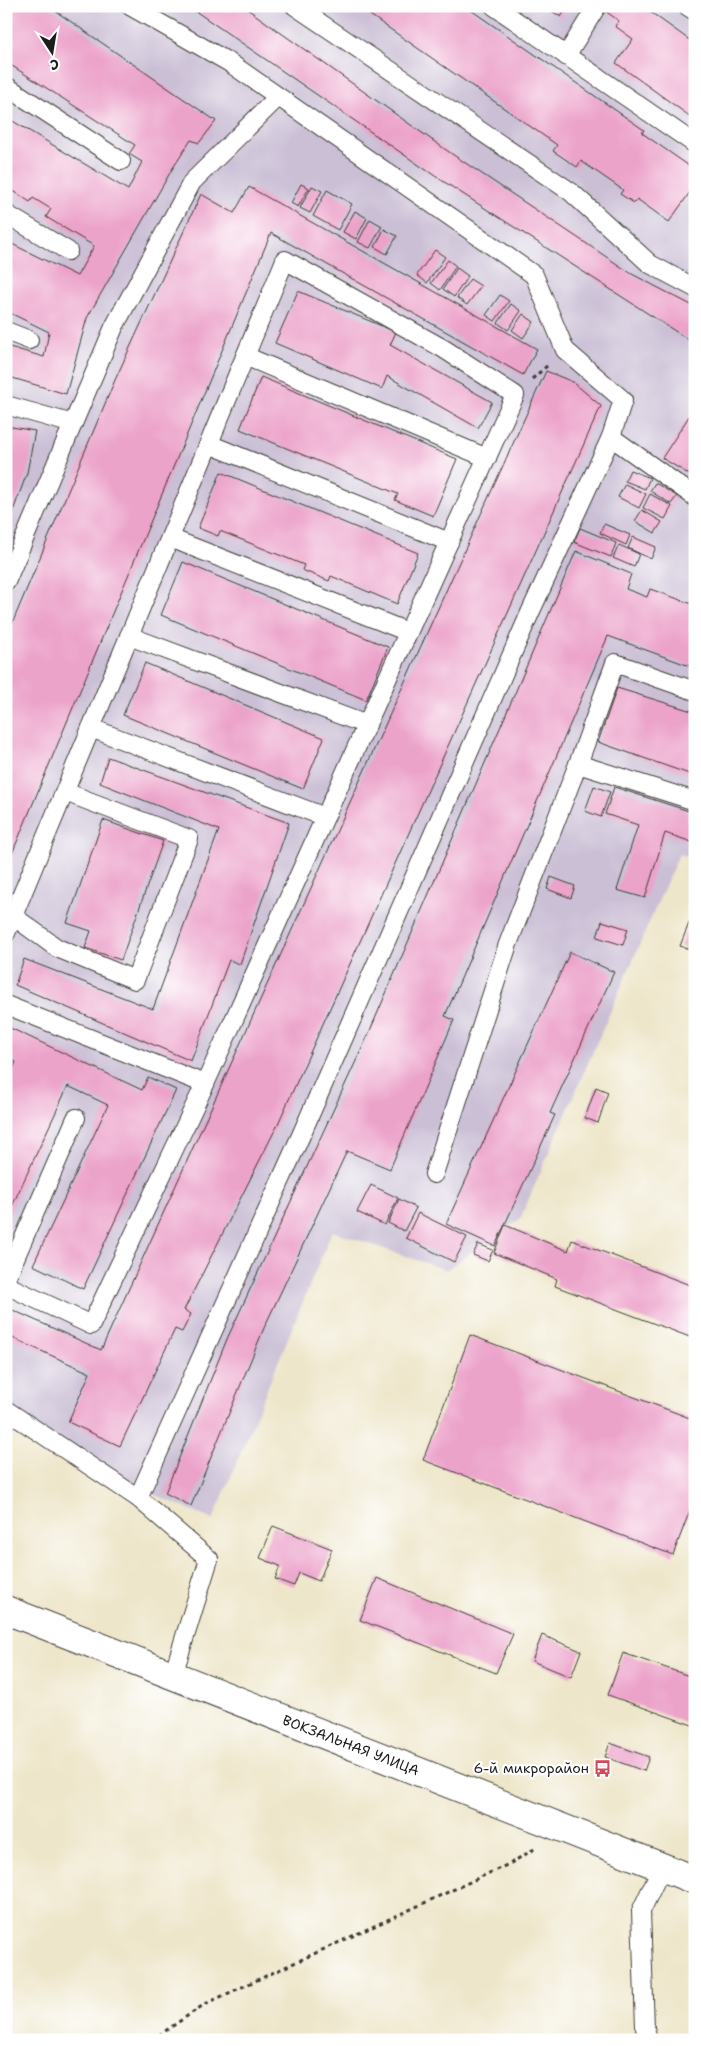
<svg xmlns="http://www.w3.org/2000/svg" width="701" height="2046" font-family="'Shantell Sans',sans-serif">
	<rect width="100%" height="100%" fill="#fff"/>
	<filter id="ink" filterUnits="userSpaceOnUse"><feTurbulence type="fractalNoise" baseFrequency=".02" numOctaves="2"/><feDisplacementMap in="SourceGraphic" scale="10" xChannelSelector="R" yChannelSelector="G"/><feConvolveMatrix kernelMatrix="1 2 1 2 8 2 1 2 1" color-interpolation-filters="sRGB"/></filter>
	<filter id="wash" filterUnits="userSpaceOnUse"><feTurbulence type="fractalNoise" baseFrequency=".0096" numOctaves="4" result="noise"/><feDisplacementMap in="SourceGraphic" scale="20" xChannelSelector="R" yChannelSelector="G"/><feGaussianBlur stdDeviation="1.12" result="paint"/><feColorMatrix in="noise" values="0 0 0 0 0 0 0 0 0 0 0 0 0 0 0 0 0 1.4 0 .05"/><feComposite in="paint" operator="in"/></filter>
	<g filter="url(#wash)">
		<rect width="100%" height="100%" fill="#eee6ca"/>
		<!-- industrial -->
		<polygon fill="#cbbfd5" points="6,6 695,6 695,859 679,854 520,1219 446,1270 332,1231 213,1520 6,1430"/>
		<g id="blocks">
			<!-- building -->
			<g fill="#eca3ca">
				<polygon points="6,6 48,6 216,121 199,143 191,140 171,171 87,318 66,394 6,376 6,346 44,357 49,332 6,311 6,241 77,276 94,246 46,217 51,209 33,198 30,202 6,186 6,117 128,190 142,162 129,154 135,145 6,62"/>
				<polygon points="188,6 243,6 449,152 632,274 695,307 695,344 432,174"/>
				<polygon points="357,6 465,6 644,130 642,133 695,170 695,185 669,222 637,199 634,203 620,194 623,190 581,161 577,167 553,151 557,145"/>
				<polygon points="544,6 568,6 561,17"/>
				<polygon points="607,6 642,6 695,44 695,120 616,63 633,39 615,26 619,21 604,10"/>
				<polygon points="301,184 309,188 298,207 291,203"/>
				<polygon points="312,186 322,191 310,213 300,208"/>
				<polygon points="249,187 537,349 523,375 271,233 6,868 6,638 115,380 201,194 234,213"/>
				<polygon points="327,190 352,204 338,230 313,216"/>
				<polygon points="355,211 367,218 356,239 343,232"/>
				<polygon points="370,219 382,226 370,248 358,242"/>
				<polygon points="384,229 397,236 387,254 375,247"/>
				<polygon points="435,250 445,257 427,283 417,275"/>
				<polygon points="448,260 456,266 440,290 431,283"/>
				<polygon points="457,268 468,276 454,297 443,289"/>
				<polygon points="470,279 481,286 467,305 457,298"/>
				<polygon points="298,291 396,332 390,345 492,402 478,428 387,376 382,389 275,343"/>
				<polygon points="500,295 509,301 495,321 486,315"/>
				<polygon points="511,304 521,311 508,330 498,323"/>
				<polygon points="523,314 534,322 523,338 512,330"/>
				<polygon points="546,371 573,382 601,406 277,1126 184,1310 191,1314 182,1332 175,1329 120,1446 68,1422 90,1373 6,1335 6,1307 101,1350"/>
				<polygon points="261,377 457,459 433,516 395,500 398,494 240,429"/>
				<polygon points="695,407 695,478 662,458"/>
				<polygon points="6,426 35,431 27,473 6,530"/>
				<polygon points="630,470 650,478 645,489 625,481"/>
				<polygon points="221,472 418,553 397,604 331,576 329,581 302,570 304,565 220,531 218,536 198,528"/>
				<polygon points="655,483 677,496 671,504 650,491"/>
				<polygon points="625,484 646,494 639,508 618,497"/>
				<polygon points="650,494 672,506 665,519 643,508"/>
				<polygon points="642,510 662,522 655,533 635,521"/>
				<polygon points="604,524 630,535 626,545 600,533"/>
				<polygon points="580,528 616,543 611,557 574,542"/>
				<polygon points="633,537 656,547 651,559 628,548"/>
				<polygon points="619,545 639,554 634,567 613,558"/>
				<polygon points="576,551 631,574 626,589 647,597 650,589 695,605 695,668 608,636 445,1016 454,1020 390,1169 347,1151 264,1328 191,1506 165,1493 227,1339 369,1033"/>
				<polygon points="183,562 388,647 366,700 161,615"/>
				<polygon points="145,663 324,738 303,789 123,715"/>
				<polygon points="617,688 695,712 695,776 598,742"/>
				<polygon points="108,757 289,823 240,964 229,960 191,1061 15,985 24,959 153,1009 219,830 100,783"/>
				<polygon points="594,786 610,792 601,817 585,811"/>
				<polygon points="614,787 695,813 695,843 665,833 645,898 617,890 638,825 605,814"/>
				<polygon points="103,820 163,841 121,960 85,948 91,931 67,923"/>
				<polygon points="551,877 575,886 571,898 547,889"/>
				<polygon points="695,908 695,951 680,946"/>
				<polygon points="602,921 628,929 623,945 597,937"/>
				<polygon points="570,952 614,972 550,1113 555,1115 495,1246 446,1224"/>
				<polygon points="6,1026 142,1090 148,1077 176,1090 83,1289 33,1265 108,1105 68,1086 6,1219 6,1083 16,1062 6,1057"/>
				<polygon points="596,1087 608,1092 598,1123 585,1118"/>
				<polygon points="371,1185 398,1198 385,1225 357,1212"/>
				<polygon points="399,1199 416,1208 404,1231 388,1223"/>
				<polygon points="418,1213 467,1237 454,1262 406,1238"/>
				<polygon points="505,1225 568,1251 572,1240 695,1287 695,1339 555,1286 557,1279 494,1253"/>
				<polygon points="478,1244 493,1250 488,1261 473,1255"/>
				<polygon points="470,1335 695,1420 695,1497 673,1555 423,1460"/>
				<polygon points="273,1526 332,1549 319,1581 299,1573 294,1586 275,1579 280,1566 260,1558"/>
				<polygon points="377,1578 513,1634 496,1673 360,1620"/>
				<polygon points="542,1635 581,1651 571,1677 532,1661"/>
				<polygon points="623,1653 695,1678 695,1726 608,1695"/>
				<polygon points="610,1743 649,1757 644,1771 605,1757"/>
			</g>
		</g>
	</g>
	<g filter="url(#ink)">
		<use href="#blocks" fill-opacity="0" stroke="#3c3a36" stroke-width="1"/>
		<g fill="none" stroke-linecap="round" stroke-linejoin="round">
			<defs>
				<g id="service">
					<polyline points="130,6 230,63 534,275 565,350 623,400 611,437 530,613 302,1133 138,1498"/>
					<polyline points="295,6 571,192 650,264 695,288"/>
					<polyline points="494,6 695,144"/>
					<polyline points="687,6 695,11"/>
					<polyline points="566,56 597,6"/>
					<polyline points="6,86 121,161"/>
					<polyline points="6,214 68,251"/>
					<polyline points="6,331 29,340"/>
					<polyline points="245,356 487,458"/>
					<polyline points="6,405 73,424"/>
					<polyline points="611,437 695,497"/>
					<polyline points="209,444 449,542"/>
					<polyline points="170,538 408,632"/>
					<polyline points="6,582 114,327 192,182 278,97"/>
					<polyline points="129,636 367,725"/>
					<polyline points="91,728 325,817"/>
					<polyline points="578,764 695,801"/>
					<polyline points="13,916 57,948 135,980 189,839 65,792"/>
					<polyline points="6,933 285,260 444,349 515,395 205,1084 91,1325 6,1285"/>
					<polyline points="6,1005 205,1084"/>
					<polyline points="434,1174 508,944 578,764 615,663 695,691"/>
					<polyline points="6,1279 76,1118"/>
					<polyline points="6,1410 138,1498 209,1559 173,1675"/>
					<polyline points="648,2040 645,2028 641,1911 662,1867"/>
				</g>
				<polyline id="secondary" points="6,1610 695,1880"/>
			</defs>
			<!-- service casing -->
			<use href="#service" stroke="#3c3a36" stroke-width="20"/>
			<!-- secondary casing -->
			<use href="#secondary" stroke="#3c3a36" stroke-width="30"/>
			<!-- path -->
			<g stroke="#3c3a36" stroke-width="3" stroke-dasharray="4 4" stroke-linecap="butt">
				<polyline points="532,379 548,365"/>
				<polyline points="152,2040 205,2004 511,1863 536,1848"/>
			</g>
			<!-- service -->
			<use href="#service" stroke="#fff" stroke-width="18"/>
			<!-- secondary -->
			<use href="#secondary" stroke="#fff" stroke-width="28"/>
		</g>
	</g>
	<!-- icons -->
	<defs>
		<symbol id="bus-bare" viewBox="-9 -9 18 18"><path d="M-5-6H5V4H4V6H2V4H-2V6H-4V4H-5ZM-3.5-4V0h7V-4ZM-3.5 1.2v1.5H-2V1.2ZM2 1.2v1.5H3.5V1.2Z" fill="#d1495b" stroke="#fff" stroke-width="2.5" paint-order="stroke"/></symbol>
	</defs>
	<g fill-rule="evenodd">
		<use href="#bus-bare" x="590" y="1756" width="25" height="25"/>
	</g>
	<g text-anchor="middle" stroke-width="4.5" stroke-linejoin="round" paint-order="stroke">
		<!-- street labels -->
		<g font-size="14" fill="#1c1c1c" stroke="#fff">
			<text transform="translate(351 1745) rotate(21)" y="5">ВОКЗАЛЬНАЯ УЛИЦА</text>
		</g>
		<!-- poi labels -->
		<g font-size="14" fill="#1c1c1c" stroke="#fff" text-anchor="end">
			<text x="589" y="1773">6-й микрорайон</text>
		</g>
	</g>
	<!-- margin -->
	<rect width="701" height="2046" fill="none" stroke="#fff" stroke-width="25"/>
	<!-- north arrow -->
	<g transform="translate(52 52) rotate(168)" stroke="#ffffff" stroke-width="4" paint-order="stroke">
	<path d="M0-4L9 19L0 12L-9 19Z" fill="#1c1c1c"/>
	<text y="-8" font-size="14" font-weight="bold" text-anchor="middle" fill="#1c1c1c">С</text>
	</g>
</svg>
